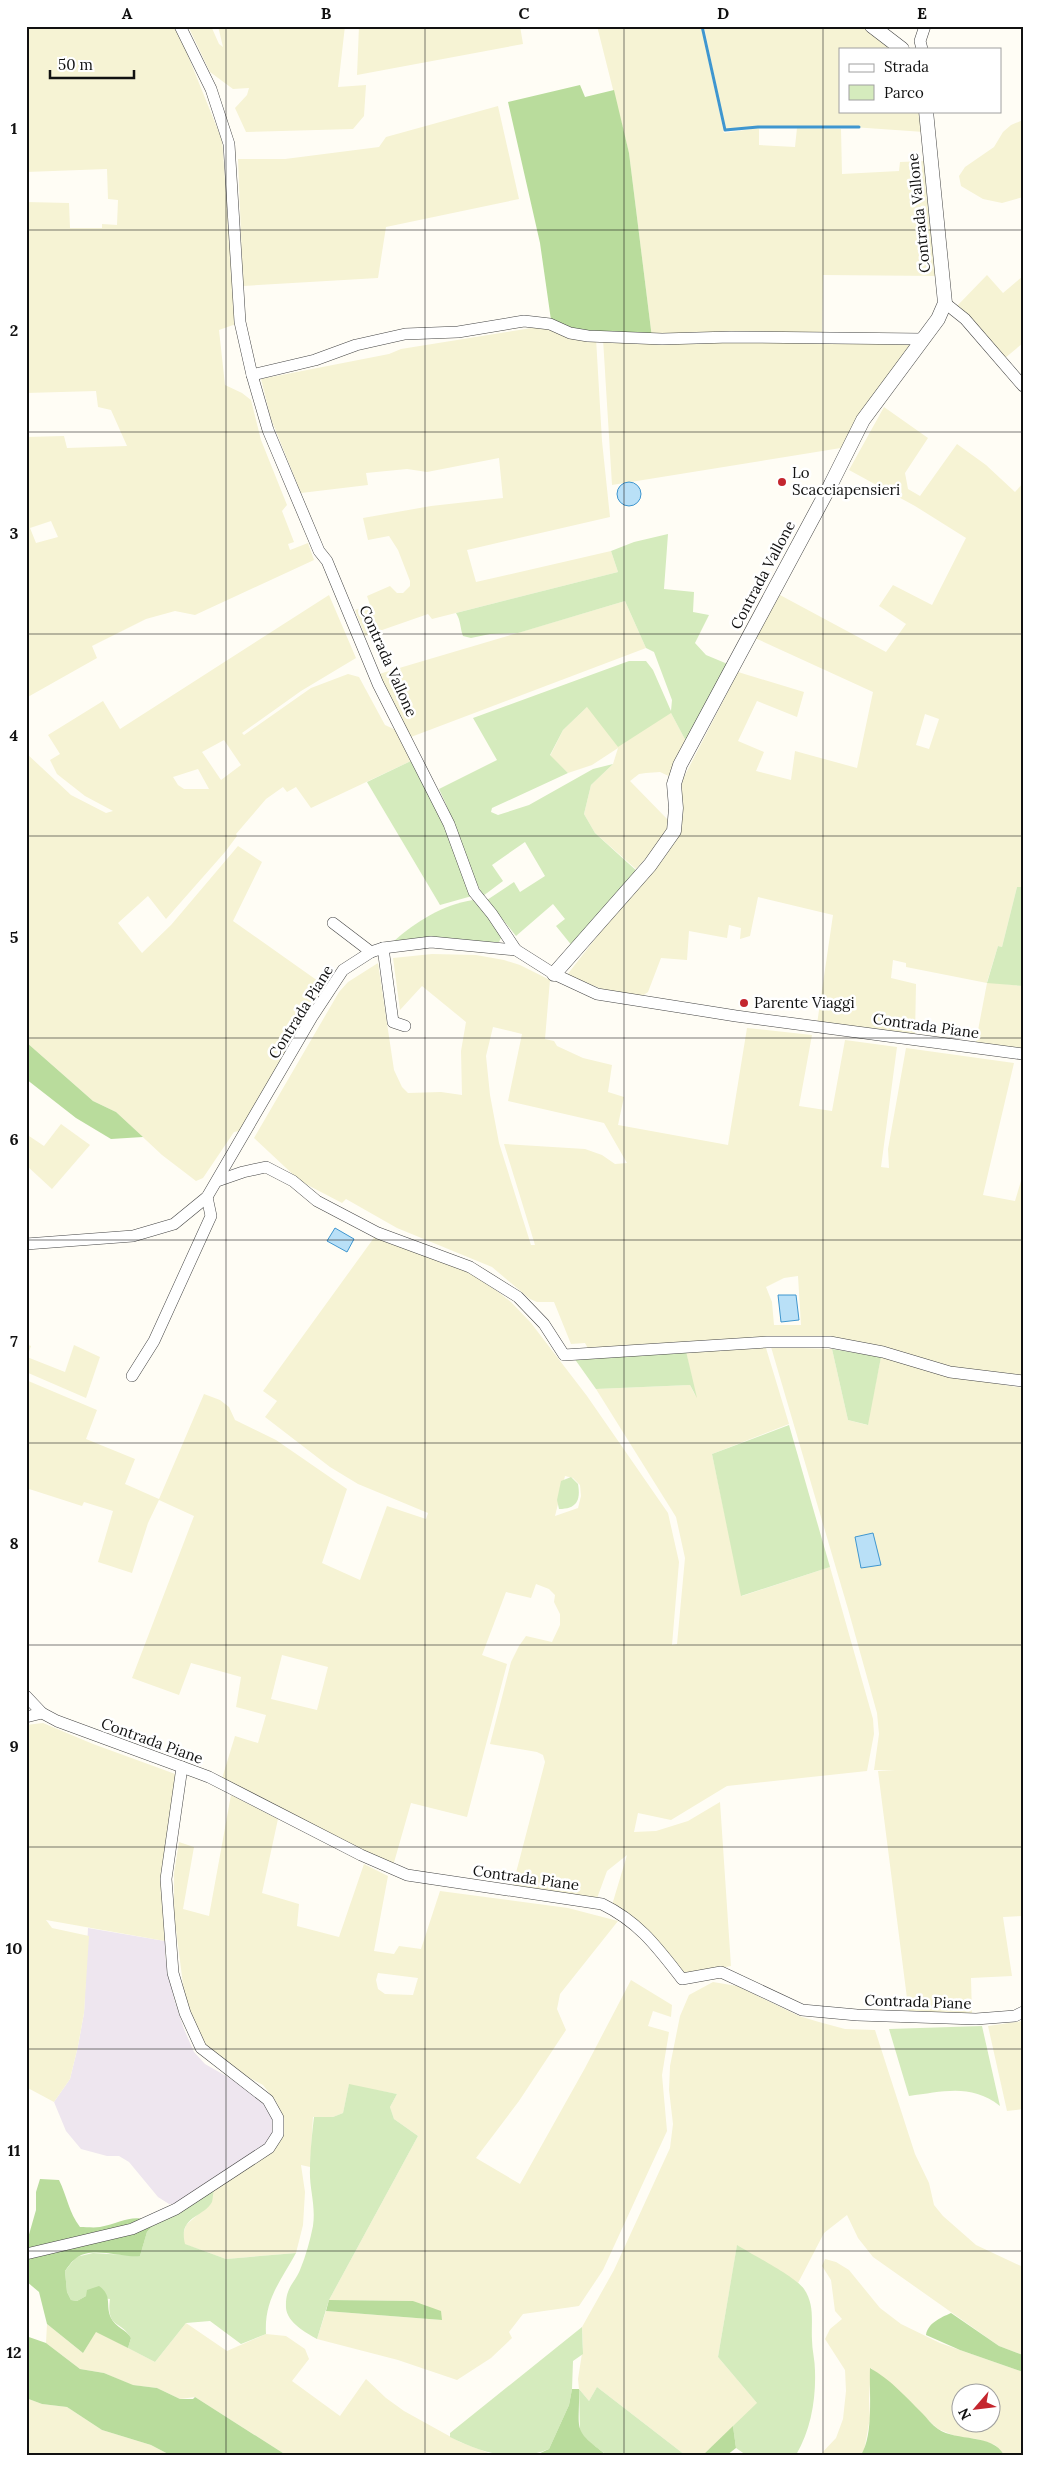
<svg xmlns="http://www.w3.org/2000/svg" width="1049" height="2481" font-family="Lora,serif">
	<rect width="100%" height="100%" fill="#fffdf5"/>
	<!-- industrial -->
	<polygon fill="#eee6ef" points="88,1928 165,1941 165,1956 174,1999 184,2029 194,2052 205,2064 240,2084 266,2106 274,2121 272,2133 264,2145 176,2204 169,2204 158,2197 129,2162 119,2156 107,2156 81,2149 66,2131 54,2102 70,2079 78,2046 84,2013"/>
	<!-- farmland -->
	<g fill="#f6f3d4" fill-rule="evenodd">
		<path d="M26 26H176L222 140 236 324 219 330 225 385 242 393 251 400 261 440 287 505 282 511 294 542 288 544 290 550 308 543 314 560 195 615 175 611 146 619 92 646 97 658 26 698V437L64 436 67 448 127 446 111 410 98 407 96 391 26 393V202L69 203 70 228H102V224L117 225 118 200 108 199 107 169 26 172ZM51 521 58 537 36 543 30 528Z"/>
		<polygon points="188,26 211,26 219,44 223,47 218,26 345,26 338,87 366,85 364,116 353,129 246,132 235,108 247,95 249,88 233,89 210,72"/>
		<polygon points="359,26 520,26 523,44 357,75"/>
		<polygon points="597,26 701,26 724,133 759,128 759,145 795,147 797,128 841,129 842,174 899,171 900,162 927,161 939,276 823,275 822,334 652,338 629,153"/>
		<polygon points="704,26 861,26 896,49 840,49 840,111 922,111 924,132 838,126 725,129"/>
		<polygon points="498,106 519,199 386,227 378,278 243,286 238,159 285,159 379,147 386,137"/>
		<polygon points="1023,120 1023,197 1002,203 983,199 961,186 959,176 965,167 994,147 1003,132 1011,125"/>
		<polygon points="987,275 1003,293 1023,276 1023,343 1005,358 956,307"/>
		<polygon points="538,327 569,335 596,338 602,441 610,517 467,550 476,582 611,551 618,572 432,619 428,614 365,636 355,610 370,605 367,596 390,586 397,593 403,593 410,586 410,581 398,550 389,536 368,540 363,518 431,506 503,498 499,458 427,472 407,469 366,473 368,485 301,493 271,419 261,379 389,354 401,349"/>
		<polygon points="603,339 917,343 847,447 612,485"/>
		<path d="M884 407 928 438 905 473 908 489 920 496 957 444 986 465 1015 492 1023 483V887H1017L1002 947 998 946 987 982 1023 986V1052L975 1046 987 983 906 967V963L893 960 891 978 916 984 915 1037 817 1024 833 915 758 897 750 936 740 939 741 928 729 925 727 938 689 931 687 960 661 958 648 992 642 996 607 991 567 975 613 916 662 861 677 839 682 824 680 793 683 779 738 672 804 692 797 717 757 701 738 741 764 752 756 771 791 780 795 751 857 768 873 692 755 638 780 595 886 652 906 624 879 606 893 585 932 605 966 538 915 506 849 470ZM925 714 939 719 929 749 916 745Z"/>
		<path d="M329 595 356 658 301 691 242 733 244 735 311 688 348 674 359 677 385 725 398 731 413 760 311 808 296 787 287 792 283 787 266 799 236 834 237 836 225 852 166 919 148 896 118 923 142 953 171 925 238 846 262 862 233 921 325 986 244 1130 234 1132 203 1178 196 1181 162 1155 116 1112 93 1101 26 1042V753L71 795 106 813 113 811 85 796 57 774 50 760 60 754 48 735 103 701 120 729ZM224 740 241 765 221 780 202 752ZM198 769 209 789H184L178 785 173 777Z"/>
		<polygon points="625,601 646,648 411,737 379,674"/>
		<polygon points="587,707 671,713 688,745 673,778 660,772 646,773 639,774 630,781 669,821 670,827 655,848 636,869 595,833 584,814 591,785 613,764 618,748 592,765 568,773 550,756 563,730"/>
		<path d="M432 954 476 955 504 960 520 965 550 980 545 1039 554 1041 557 1046 583 1058 612 1065 608 1092 624 1097 618 1125 728 1145 747 1028 812 1035 799 1106 832 1111 845 1040 897 1047 881 1167 889 1168 888 1149 906 1048 1014 1063 983 1195 1015 1201 1023 1174V1380L992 1376 831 1341 590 1352 585 1343 571 1344 554 1302H537L530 1299 492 1267 397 1228 346 1199 342 1203 300 1181 254 1138 339 992 348 982 378 963 394 1070 402 1087 408 1093 441 1092 462 1095 461 1051 466 1022 422 986 400 1010 393 958ZM493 1027 522 1034 508 1101 604 1123 627 1163 615 1164 602 1155 585 1149 504 1144 535 1245H531L499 1143 490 1095 486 1056ZM798 1276 801 1325H774L772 1302 766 1287 784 1278Z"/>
		<polygon points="61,1124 90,1145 52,1189 26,1165 26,1134 44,1146"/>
		<path d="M376 1235 421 1250 473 1275 497 1291 511 1302 531 1323 587 1396 668 1513 679 1562 672 1645 677 1644 685 1558 676 1517 596 1389 690 1385 695 1395 686 1351 766 1348 789 1424 712 1454 742 1596 830 1567 873 1719 874 1734 867 1771 727 1786 671 1820 638 1813 634 1832 656 1831 688 1821 720 1802 731 1966 685 1975 612 1905 627 1855 607 1871 596 1901 512 1888 545 1762 543 1755 537 1752 490 1744 511 1662 519 1646 526 1636 552 1642 560 1625V1614L554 1602 555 1595 549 1589 536 1584 531 1598 506 1592 482 1655 507 1664 467 1817 411 1803 393 1866 221 1782 235 1736 258 1743 266 1715 236 1707 241 1677 191 1663 179 1695 132 1678 194 1516 159 1500 148 1523 132 1573 98 1562 113 1511 84 1502 82 1506 26 1488V1380L97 1410 86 1439 135 1459 125 1484 159 1499 204 1394 220 1400 229 1407 235 1420 276 1440 347 1489 322 1563 360 1580 387 1506 426 1519 428 1513 358 1484 330 1467 265 1417 277 1401 263 1391ZM565 1476 573 1478 580 1485 581 1496 578 1508 555 1516ZM282 1655 328 1667 317 1710 271 1699Z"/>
		<polygon points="26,1344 31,1346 27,1357 65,1372 74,1345 100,1357 86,1398 26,1372"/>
		<polygon points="771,1347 832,1349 848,1420 867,1425 881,1357 940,1374 1023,1388 1023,1916 1003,1917 1012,1976 971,1978 972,2016 909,2014 878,1771 895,1770 874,1770 879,1734 877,1713 848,1609"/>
		<polygon points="43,1723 93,1744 178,1775 165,1941 46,1920 52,1928 89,1936 84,2013 78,2046 70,2079 54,2102 26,2087 26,1725"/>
		<path d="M231 1795 278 1819 262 1893 299 1904 297 1926 339 1937 364 1864 388 1876 374 1951 394 1954 399 1946 421 1949 440 1891 568 1908 618 1921 560 1994 557 2009 566 2030 519 2101 476 2158 520 2184 585 2068 631 1980 672 2005 671 2017 653 2011 648 2026 669 2032 662 2075 667 2131 603 2270 579 2306 523 2314 509 2332 512 2338 491 2358 457 2380 398 2360 317 2339 326 2311 442 2320 413 2301 329 2300 418 2136 394 2119 390 2107 397 2094 349 2085 343 2113 333 2117H313L310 2167 301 2165 305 2192 303 2225 296 2253 226 2259 184 2244 183 2235 186 2225 211 2203 214 2189 273 2151 282 2138 284 2129 277 2103 263 2085 242 2074 213 2054 198 2035 185 2000 174 1914V1873L179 1842 194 1847 183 1909 209 1916ZM378 1973 418 1978 413 1995 385 1994 378 1989 376 1980Z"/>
		<polygon points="713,1982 737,1986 799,2016 819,2022 845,2029 875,2030 915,2154 929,2183 934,2205 943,2216 976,2245 1023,2267 1023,2355 999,2346 873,2257 858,2238 847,2215 824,2233 798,2283 737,2246 718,2357 758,2404 703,2455 685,2455 597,2387 589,2401 579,2389 578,2379 583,2347 582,2327 614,2270 670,2148 673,2124 669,2090 670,2066 680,2016 689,1995"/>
		<polygon points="1023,2021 1023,2109 1007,2111 988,2026"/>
		<path d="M825 2259 836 2262 849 2270 880 2308 901 2324 940 2343 1023 2372V2455H1004L995 2445 977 2439 960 2438 938 2429 871 2368 869 2399 870 2418 864 2451 861 2455H820L836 2438 843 2419 846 2391 845 2370 825 2339 830 2329 842 2319 835 2311 831 2280 822 2266ZM962 2394H992V2424H962Z"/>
		<polygon points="186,2323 227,2351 266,2334 286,2336 305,2349 309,2359 292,2381 340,2416 366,2379 386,2398 404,2411 460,2442 494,2455 286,2455 195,2397 180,2399 157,2388 132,2385 104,2373 80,2369 46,2343 47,2324 83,2353 96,2331 155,2362"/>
		<polygon points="26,2398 42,2404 67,2407 102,2430 151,2445 170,2455 26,2455"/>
	</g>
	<!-- green -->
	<g fill="#d5ebbd">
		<path d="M668 534 664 589 694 592 693 612 709 615 695 643 706 655 730 665 688 745 671 713 618 747 587 707 563 730 550 755 568 773 492 808 491 812 498 815 529 805 593 769 613 764 591 785 584 814 595 833 639 873 573 947 556 926 565 919 553 904 516 936 487 900 514 882 520 892 545 876 525 842 492 865 503 881 483 896C465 861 456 823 439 789L497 760 473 718 629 661H646L653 670 671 711 672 700 654 652 646 648 625 601 518 633 490 634 471 638 463 636C460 628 461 621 456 613L618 572 611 551 634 542Z"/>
		<polygon points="413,760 442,815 472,896 440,905 367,782"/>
		<polygon points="1017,887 1023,887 1023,986 987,983 998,946 1002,947"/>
		<path d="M473 900 503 934 499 942H393C415 922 444 904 473 900Z"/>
		<polygon points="832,1349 881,1357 868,1425 848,1420"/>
		<polygon points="686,1351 697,1398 690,1385 596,1389 574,1358"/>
		<polygon points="789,1425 830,1567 741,1596 712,1454"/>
		<path d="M571 1477 578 1484C581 1501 576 1509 559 1509L557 1500 561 1481Z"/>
		<path d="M982 2026 1000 2106C970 2083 943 2092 909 2096L889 2029Z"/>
		<path d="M349 2084 397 2094 390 2107 394 2119 418 2136 329 2300 317 2339C306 2333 287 2322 286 2308 285 2288 294 2284 300 2270 306 2255 310 2241 313 2226 316 2205 309 2188 310 2169 310 2154 312 2134 314 2117H333L343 2113Z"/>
		<path d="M214 2189C213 2193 213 2198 212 2202 203 2218 178 2216 185 2244L226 2259 296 2253C280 2282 264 2300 266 2334L241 2344 210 2321 186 2323 155 2362 128 2348 131 2338C121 2320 106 2329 110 2299L86 2296 77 2301 71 2300 67 2292 65 2271 76 2257 93 2253 140 2256 147 2232 155 2223Z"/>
		<path d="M737 2245C751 2254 796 2277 804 2289 815 2305 811 2322 812 2340 812 2350 815 2360 815 2371 816 2399 811 2430 796 2455H746L736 2448 733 2426 757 2403 718 2357Z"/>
		<path d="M582 2327 583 2354 573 2361 572 2389 569 2405 549 2449C516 2463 481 2453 450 2437V2433Z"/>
		<polygon points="597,2387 685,2455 607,2455 586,2440 580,2433 579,2389 589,2401"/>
	</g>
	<!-- forest -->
	<g fill="#b9dc9c">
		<polygon points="580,85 585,97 614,90 629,153 652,338 577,333 551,320 540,243 508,102"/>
		<polygon points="26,1042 93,1101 116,1112 143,1137 111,1139 76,1118 26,1079"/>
		<path d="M40 2179 59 2180C67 2196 69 2213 80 2227 86 2227 94 2228 100 2227 122 2223 133 2212 155 2223L147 2232 140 2256C122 2258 90 2245 75 2259 71 2262 68 2267 65 2271L67 2292 71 2300 77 2301 86 2296 87 2290 99 2286C113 2296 105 2305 111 2318 115 2327 127 2330 131 2338L128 2348 96 2332 83 2353 47 2324 39 2292 26 2281V2245L36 2210V2192Z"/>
		<polygon points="329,2300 413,2301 441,2311 442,2320 326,2311"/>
		<path d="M951 2313 999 2346 1023 2355V2372L960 2350 926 2335C928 2323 940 2318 951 2313Z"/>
		<polygon points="26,2336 46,2343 80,2369 104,2373 133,2385 157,2388 180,2399 193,2399 195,2397 286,2455 170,2455 151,2445 102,2430 67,2407 42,2404 26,2398"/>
		<path d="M870 2368C890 2379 906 2397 922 2413 927 2418 932 2425 938 2429 957 2442 992 2433 1004 2455H861C874 2435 869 2392 870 2368Z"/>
		<path d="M572 2389H579C580 2431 571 2429 607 2455H536L549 2449 569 2405Z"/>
		<polygon points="733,2426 736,2448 727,2455 703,2455"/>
	</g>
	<!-- water -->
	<g fill="#b9e0f7" stroke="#3f96cf">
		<circle cx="629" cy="494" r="12"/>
		<polygon points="335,1228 354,1239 347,1252 327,1241"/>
		<polygon points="778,1295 796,1295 799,1320 781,1322"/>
		<polygon points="873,1533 881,1565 861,1568 855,1537"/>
	</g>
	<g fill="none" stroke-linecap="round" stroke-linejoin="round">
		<!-- stream -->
		<polyline stroke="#3f96cf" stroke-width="3" points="702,26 725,130 758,127 859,127"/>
		<defs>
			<g id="minor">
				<polyline points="180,26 211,89 229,144 240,322 252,375 268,430 319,551 327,561 378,684 449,824 474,892 492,914 516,950"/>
				<polyline points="922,49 920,41 925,26"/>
				<polyline points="945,303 965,319 1023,386"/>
				<polyline points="252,375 315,360 356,345 405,334 458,332 524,321 550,324 570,333 588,336 662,339 731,337 923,339"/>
				<polyline points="333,923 371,952"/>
				<polyline points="383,948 393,1022 405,1026"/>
				<polyline points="217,1181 243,1172 266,1167 293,1181 317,1201 378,1233 470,1267 518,1297 544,1324 564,1355 767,1342 830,1342 883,1352 950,1372 1023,1381"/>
				<polyline points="26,1244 133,1236 174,1224 207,1197 312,1017 343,970 371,952 383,948 431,942 516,950 554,974 597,994 736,1016 1023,1054"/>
				<polyline points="132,1376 154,1341 211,1216 207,1197"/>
				<path d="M26 1696 42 1713 57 1721 209 1777 361 1855 407 1875 602 1904C639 1922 657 1947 682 1979L721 1972 802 2010 857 2015 976 2019 1015 2016 1023 2012"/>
				<polyline points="26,1717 42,1713"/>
				<polyline points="26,2254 132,2229 176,2209 269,2148 278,2134 278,2118 268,2100 201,2048 185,2013 173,1973 166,1879 182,1767"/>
			</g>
			<g id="tertiary">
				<polyline points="872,26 902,49"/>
				<polyline points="554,974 650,865 674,831 676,808 674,784 680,765 831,484 863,420 938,319 945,303 926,111"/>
			</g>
		</defs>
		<!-- minor casing -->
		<use href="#minor" stroke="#444" stroke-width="12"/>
		<!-- tertiary casing -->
		<use href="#tertiary" stroke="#444" stroke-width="15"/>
		<!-- minor -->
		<use href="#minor" stroke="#fff" stroke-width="11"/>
		<!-- tertiary -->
		<use href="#tertiary" stroke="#fff" stroke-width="14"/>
	</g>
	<!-- grid -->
	<path fill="none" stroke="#111" stroke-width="1" stroke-opacity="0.55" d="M226 26V2455M425 26V2455M624 26V2455M823 26V2455M26 230H1023M26 432H1023M26 634H1023M26 836H1023M26 1038H1023M26 1240H1023M26 1443H1023M26 1645H1023M26 1847H1023M26 2049H1023M26 2251H1023"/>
	<!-- markers -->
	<g fill="#c4262e" stroke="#fff" stroke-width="2">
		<circle cx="782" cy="482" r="5"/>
		<circle cx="744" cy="1003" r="5"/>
	</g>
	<g text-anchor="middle" stroke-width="5" stroke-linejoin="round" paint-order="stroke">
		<!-- street labels -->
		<g font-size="15" fill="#111" stroke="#fff">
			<text transform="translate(919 213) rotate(-96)" y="5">Contrada Vallone</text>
			<text transform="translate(763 575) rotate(-62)" y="5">Contrada Vallone</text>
			<text transform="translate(388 661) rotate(66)" y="5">Contrada Vallone</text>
			<text transform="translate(301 1012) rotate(-58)" y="5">Contrada Piane</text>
			<text transform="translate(926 1026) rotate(8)" y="5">Contrada Piane</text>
			<text transform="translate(152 1741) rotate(20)" y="5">Contrada Piane</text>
			<text transform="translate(526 1878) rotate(8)" y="5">Contrada Piane</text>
			<text transform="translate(918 2002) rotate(2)" y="5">Contrada Piane</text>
		</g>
		<!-- poi labels -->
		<g font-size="15" fill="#111" stroke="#fff" text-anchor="start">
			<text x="792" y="478">Lo<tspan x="792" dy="17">Scacciapensieri</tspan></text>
			<text x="754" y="1008">Parente Viaggi</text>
		</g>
	</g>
	<!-- border -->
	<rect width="1049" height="2481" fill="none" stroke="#ffffff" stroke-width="55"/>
	<!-- legend -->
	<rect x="839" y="48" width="162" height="65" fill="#ffffff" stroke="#a0a0a0"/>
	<rect x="849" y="64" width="25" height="8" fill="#ffffff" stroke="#a0a0a0"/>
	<text x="884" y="72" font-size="15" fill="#111111">Strada</text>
	<rect x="849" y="85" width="25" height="15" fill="#d5ebbd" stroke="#a0a0a0"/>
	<text x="884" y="98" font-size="15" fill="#111111">Parco</text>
	<!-- north arrow -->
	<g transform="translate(976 2408) rotate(242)"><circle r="24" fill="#ffffff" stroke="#a0a0a0"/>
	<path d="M0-4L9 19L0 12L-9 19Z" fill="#c4262e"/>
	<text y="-8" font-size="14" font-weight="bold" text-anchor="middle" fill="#111111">N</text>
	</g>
	<!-- scale -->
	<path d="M50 70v8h84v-8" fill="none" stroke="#111111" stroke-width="2.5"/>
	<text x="58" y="70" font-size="15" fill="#111111" stroke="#ffffff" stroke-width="4" paint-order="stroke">50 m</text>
	<rect x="28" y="28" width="994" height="2426" fill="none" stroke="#111" stroke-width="2"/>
	<g font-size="16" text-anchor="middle" font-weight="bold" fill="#111">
		<text x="127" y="19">A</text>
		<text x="326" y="19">B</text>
		<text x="524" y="19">C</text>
		<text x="723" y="19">D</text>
		<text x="922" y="19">E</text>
		<text x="14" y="134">1</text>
		<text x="14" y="336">2</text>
		<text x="14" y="539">3</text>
		<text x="14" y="741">4</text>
		<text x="14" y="943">5</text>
		<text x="14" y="1145">6</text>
		<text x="14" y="1347">7</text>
		<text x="14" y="1549">8</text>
		<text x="14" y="1752">9</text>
		<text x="14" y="1954">10</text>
		<text x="14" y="2156">11</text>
		<text x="14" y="2358">12</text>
	</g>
</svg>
